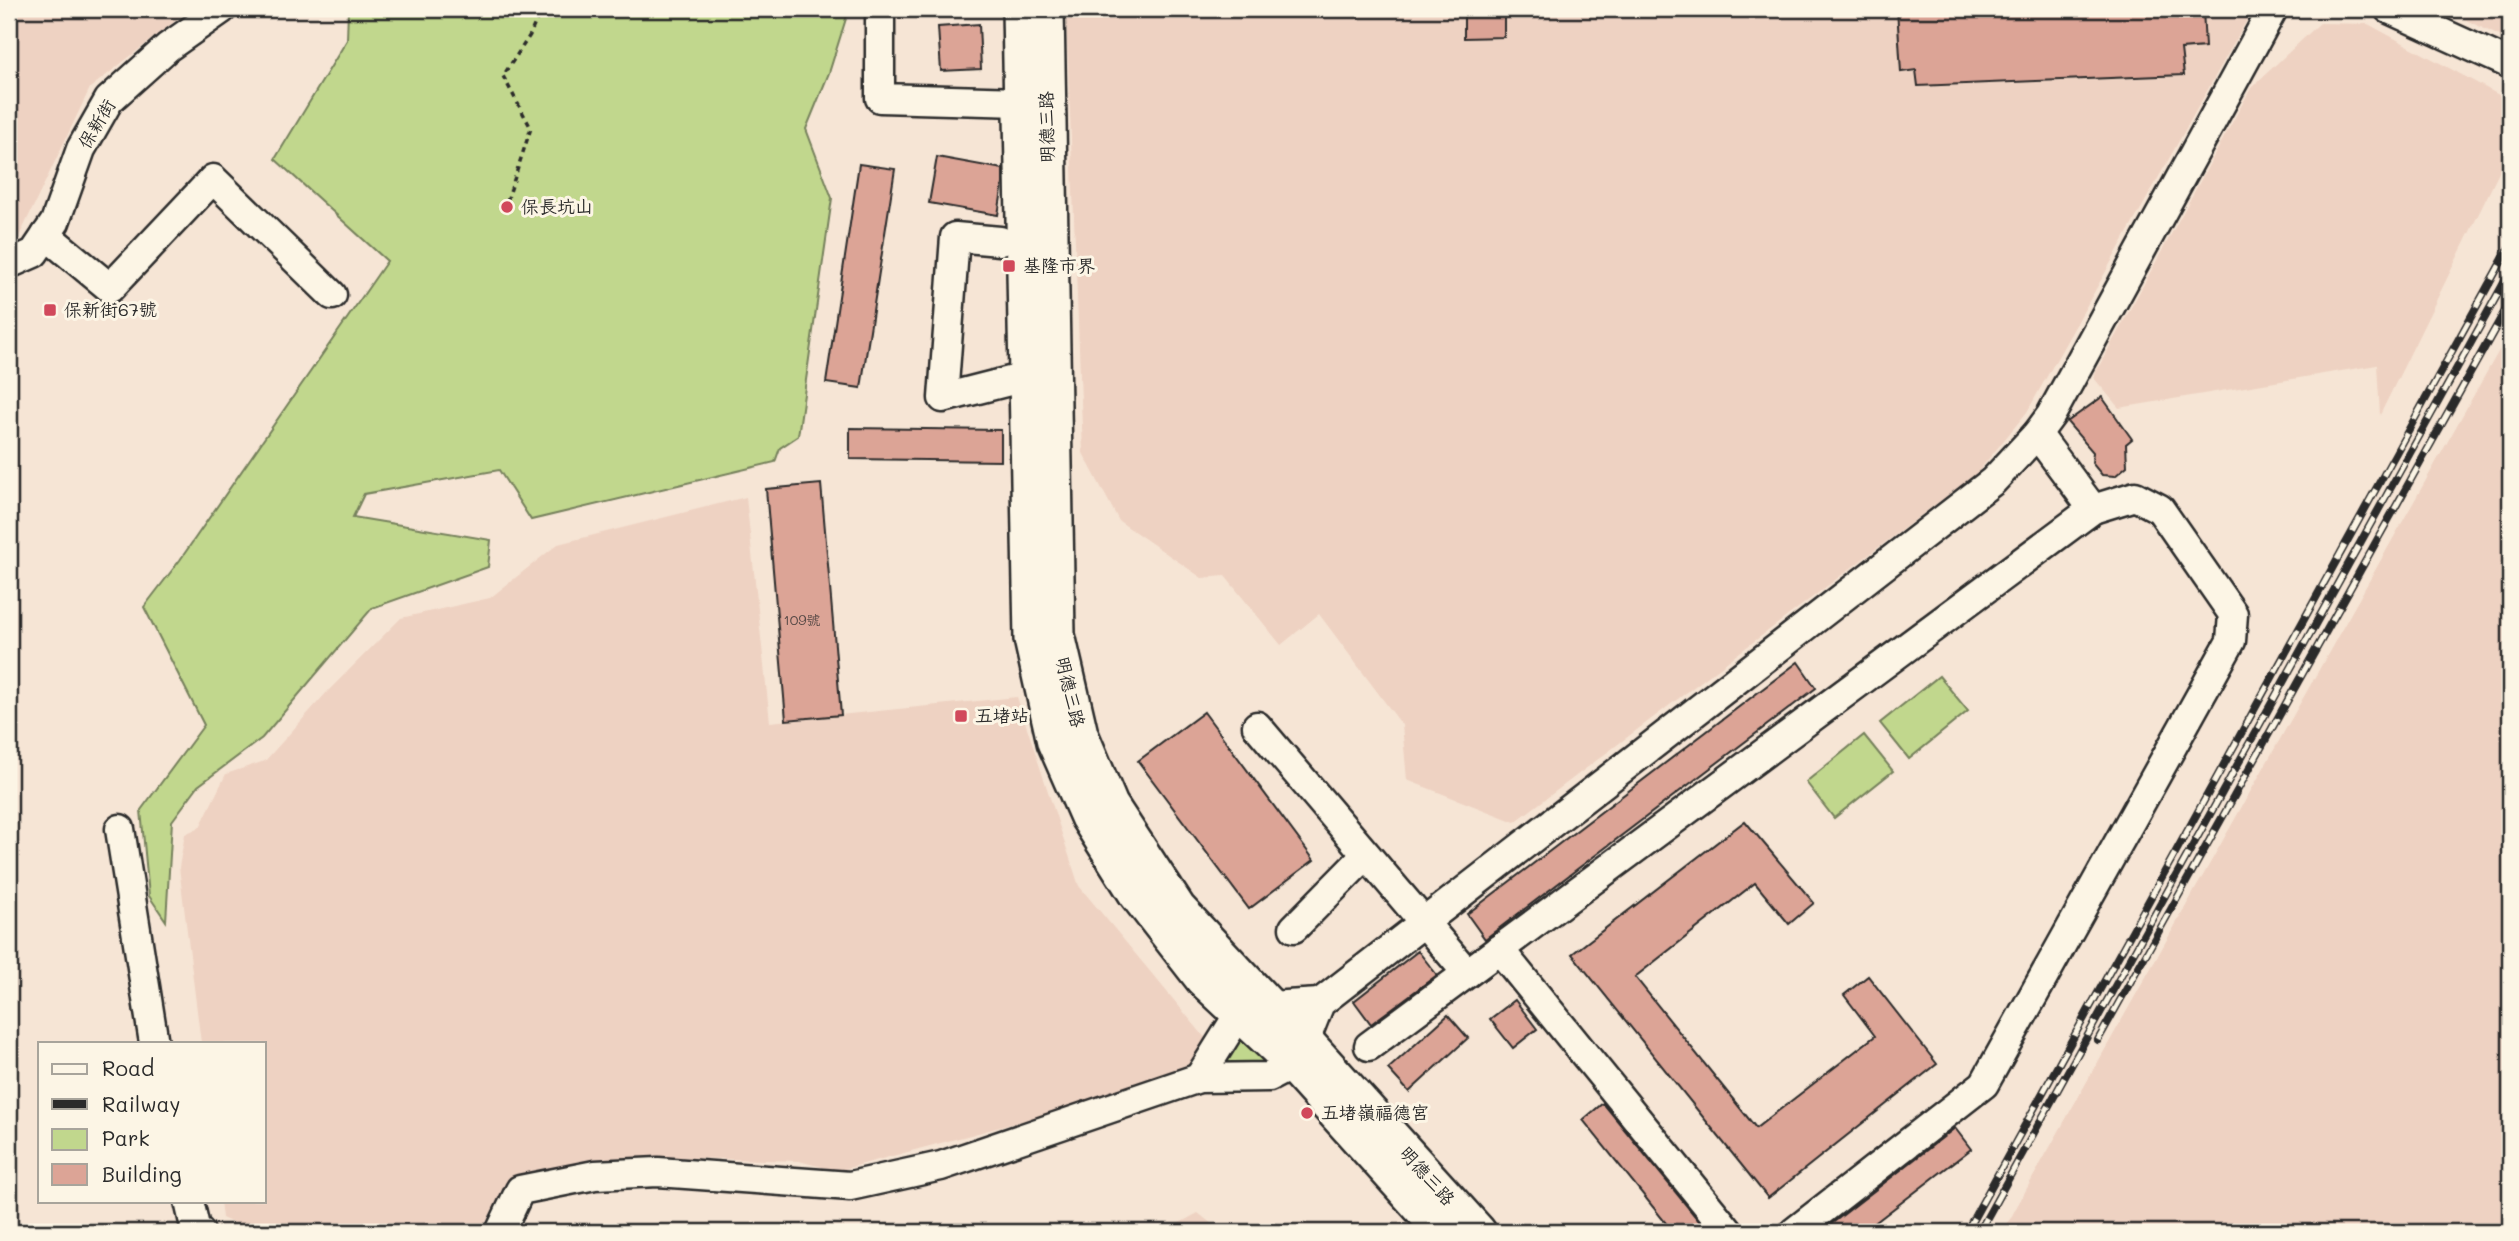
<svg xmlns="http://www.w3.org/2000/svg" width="2519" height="1241" font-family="Mali,'LXGW WenKai TC',sans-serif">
	<rect width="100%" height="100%" fill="#f6e5d5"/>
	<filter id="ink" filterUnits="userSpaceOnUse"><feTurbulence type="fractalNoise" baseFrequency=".0143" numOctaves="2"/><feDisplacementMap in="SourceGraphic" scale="14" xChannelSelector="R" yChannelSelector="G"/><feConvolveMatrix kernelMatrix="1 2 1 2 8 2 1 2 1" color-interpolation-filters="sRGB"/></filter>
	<g filter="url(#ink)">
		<!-- built -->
		<g fill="#eed2c2">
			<polygon points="9,9 190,9 90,88 16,243 9,246"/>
			<polygon points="1066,9 2253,9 2027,412 1977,473 1515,822 1407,780 1402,725 1319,614 1281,645 1225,576 1202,578 1119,521 1083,453"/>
			<polygon points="2443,9 2510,9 2510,41"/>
			<polygon points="2320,23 2368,24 2510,101 2510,150 2380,415 2377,365 2119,408 2093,377 2251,88"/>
			<polygon points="2510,331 2510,1232 2003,1232 2032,1179"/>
			<polygon points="746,497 770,722 1017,697 1079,886 1207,1040 1194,1062 1111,1097 837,1171 799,1161 659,1157 511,1179 480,1232 253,1232 222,1218 220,1201 264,1201 264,1043 201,1043 179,867 185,834 200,827 226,774 265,761 328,691 401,618 490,598 558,544"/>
			<polygon points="1198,1213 1222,1232 1163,1232"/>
		</g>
		<!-- green -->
		<g fill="#c1d78d" stroke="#76815c" stroke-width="2">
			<polygon points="348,9 849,9 829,73 806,129 832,198 798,436 780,448 775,462 531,520 499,470 364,494 353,517 491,540 488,567 372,608 262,738 198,786 172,821 166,921 149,896 141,810 204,725 144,607 180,560 387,261 275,159 347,40"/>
			<polygon points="1939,676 1968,711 1909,759 1880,723"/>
			<polygon points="1864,735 1893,771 1834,818 1806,782"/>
			<polygon points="1242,1036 1270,1065 1222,1068"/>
		</g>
		<!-- building -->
		<g fill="#dca496" stroke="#2b2b2b" stroke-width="2">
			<polygon points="1897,9 2203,9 2205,47 2181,49 2184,75 1918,86 1916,70 1901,72"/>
			<polygon points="1464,10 1504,10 1504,37 1464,38"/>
			<polygon points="979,24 981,69 941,71 938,27"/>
			<polygon points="937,157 1003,169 1003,184 998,215 929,203"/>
			<polygon points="859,164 895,169 861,388 826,383"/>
			<polygon points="2102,397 2132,439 2126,444 2127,466 2115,476 2102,475 2092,463 2093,452 2067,422"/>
			<polygon points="850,428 1001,430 1001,461 850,459"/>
			<polygon points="821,484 841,715 786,720 766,489"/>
			<polygon points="1798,662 1816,688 1485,939 1467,914"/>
			<polygon points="1204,712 1314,860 1249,909 1138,761"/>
			<polygon points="1745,821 1814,903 1789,924 1755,883 1635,977 1756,1128 1875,1036 1844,995 1868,976 1937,1064 1768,1198 1572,954"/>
			<polygon points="1418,951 1437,975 1371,1024 1354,1001"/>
			<polygon points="1515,1000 1537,1029 1513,1048 1490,1019"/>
			<polygon points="1448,1015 1468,1038 1409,1092 1388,1069"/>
			<polygon points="1603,1103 1708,1232 1673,1232 1583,1120"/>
			<polygon points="1955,1128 1971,1149 1863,1232 1821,1232"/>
		</g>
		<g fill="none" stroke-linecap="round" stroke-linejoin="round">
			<defs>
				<g id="minor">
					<polyline points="880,9 880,98 1021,102"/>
					<polyline points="2389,9 2510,64"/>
					<polyline points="46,235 110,288 213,179 332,295"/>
					<polyline points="1000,241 955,237 943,398 1025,377"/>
					<polyline points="9,264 34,253 55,222 81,149 109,100 168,47 222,9"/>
					<polyline points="1257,726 1467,973"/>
					<polyline points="120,829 154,1043"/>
					<polyline points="1294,928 1366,855"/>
					<polyline points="1499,949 1729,1232"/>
					<polyline points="1369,1046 2093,509 2037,434"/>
					<polyline points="1199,1078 1239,1014 1269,1006 1320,1003"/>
					<polyline points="189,1201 195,1227 200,1232"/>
					<polyline points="500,1232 520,1190 595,1175 658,1172 850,1186 941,1166 1199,1078 1269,1077 1292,1065 1305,1041 1320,1003 1993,481 2037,434 2051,415 2273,9"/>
					<polyline points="1794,1232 1984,1084 2231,641 2233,614 2160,509 2135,496 2093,509"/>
				</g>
				<g id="major">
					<polyline points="1020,9 1032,639 1055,742 1088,817 1136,893 1203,979 1278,1049 1443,1232"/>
					<polyline points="1046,9 1057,635 1080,734 1110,805 1178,909 1269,1006 1305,1041 1478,1232"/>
				</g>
			</defs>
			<!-- minor casing -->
			<use href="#minor" stroke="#2b2b2b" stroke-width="33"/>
			<!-- major casing -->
			<use href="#major" stroke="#2b2b2b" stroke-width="40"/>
			<!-- path -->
			<polyline stroke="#2b2b2b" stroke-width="3.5" stroke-dasharray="5 5" stroke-linecap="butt" points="504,210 531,128 503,76 530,35 541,9"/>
			<!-- minor -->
			<use href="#minor" stroke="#fcf5e5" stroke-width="28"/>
			<!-- major -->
			<use href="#major" stroke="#fcf5e5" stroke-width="35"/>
			<defs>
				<g id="rail">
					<polyline points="2098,1040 2510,302"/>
					<polyline points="1966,1232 2510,246"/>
					<polyline points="1979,1232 2510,272"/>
				</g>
			</defs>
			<!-- rail casing -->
			<use href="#rail" stroke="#2b2b2b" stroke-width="8"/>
			<!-- rail -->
			<use href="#rail" stroke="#fcf5e5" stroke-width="5" stroke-dasharray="16" stroke-linecap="butt"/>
		</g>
	</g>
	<!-- markers -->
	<g fill="#d1495b" stroke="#fcf5e5" stroke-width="2.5">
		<circle cx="507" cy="207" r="7"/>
		<rect x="1002" y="259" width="14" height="14" rx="3.5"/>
		<rect x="43" y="303" width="14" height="14" rx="3.5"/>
		<rect x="954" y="709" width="14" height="14" rx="3.5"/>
		<circle cx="1307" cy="1113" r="7"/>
	</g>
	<g text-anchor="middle" stroke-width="6" stroke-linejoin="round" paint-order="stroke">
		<!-- number labels -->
		<g font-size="14" fill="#574946">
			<text x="802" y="625">109號</text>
		</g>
		<!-- street labels -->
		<g font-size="18" fill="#2b2b2b" stroke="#fcf5e5">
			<text transform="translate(97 124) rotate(-59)" y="6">保新街</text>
			<text transform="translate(1047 127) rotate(-91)" y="6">明德三路</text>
			<text transform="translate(1070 692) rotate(77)" y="6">明德三路</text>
			<text transform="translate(1427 1176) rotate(48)" y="6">明德三路</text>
		</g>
		<!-- poi labels -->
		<g font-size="18" fill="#2b2b2b" stroke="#fcf5e5" text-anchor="start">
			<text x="521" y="213">保長坑山</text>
			<text x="1023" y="272">基隆市界</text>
			<text x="64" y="316">保新街67號</text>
			<text x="975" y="722">五堵站</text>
			<text x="1321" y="1119">五堵嶺福德宮</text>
		</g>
	</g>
	<!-- margin -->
	<rect width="2519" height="1241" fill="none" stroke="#fcf5e5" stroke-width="35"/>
	<rect x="18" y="18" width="2484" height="1206" fill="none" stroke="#2b2b2b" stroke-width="2.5" filter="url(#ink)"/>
	<!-- legend -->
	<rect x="38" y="1042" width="228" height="161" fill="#fcf5e5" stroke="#a8a49b" stroke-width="2"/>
	<rect x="52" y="1064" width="35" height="10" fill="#fcf5e5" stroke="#a8a49b" stroke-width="2"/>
	<text x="102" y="1076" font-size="21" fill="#2b2b2b">Road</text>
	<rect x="52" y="1099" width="35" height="10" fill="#2b2b2b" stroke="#a8a49b" stroke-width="2"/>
	<text x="102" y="1112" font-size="21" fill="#2b2b2b">Railway</text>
	<rect x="52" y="1129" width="35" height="21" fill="#c1d78d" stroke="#a8a49b" stroke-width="2"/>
	<text x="102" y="1146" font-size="21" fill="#2b2b2b">Park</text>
	<rect x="52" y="1164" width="35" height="21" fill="#dca496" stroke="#a8a49b" stroke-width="2"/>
	<text x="102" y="1182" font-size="21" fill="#2b2b2b">Building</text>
</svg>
